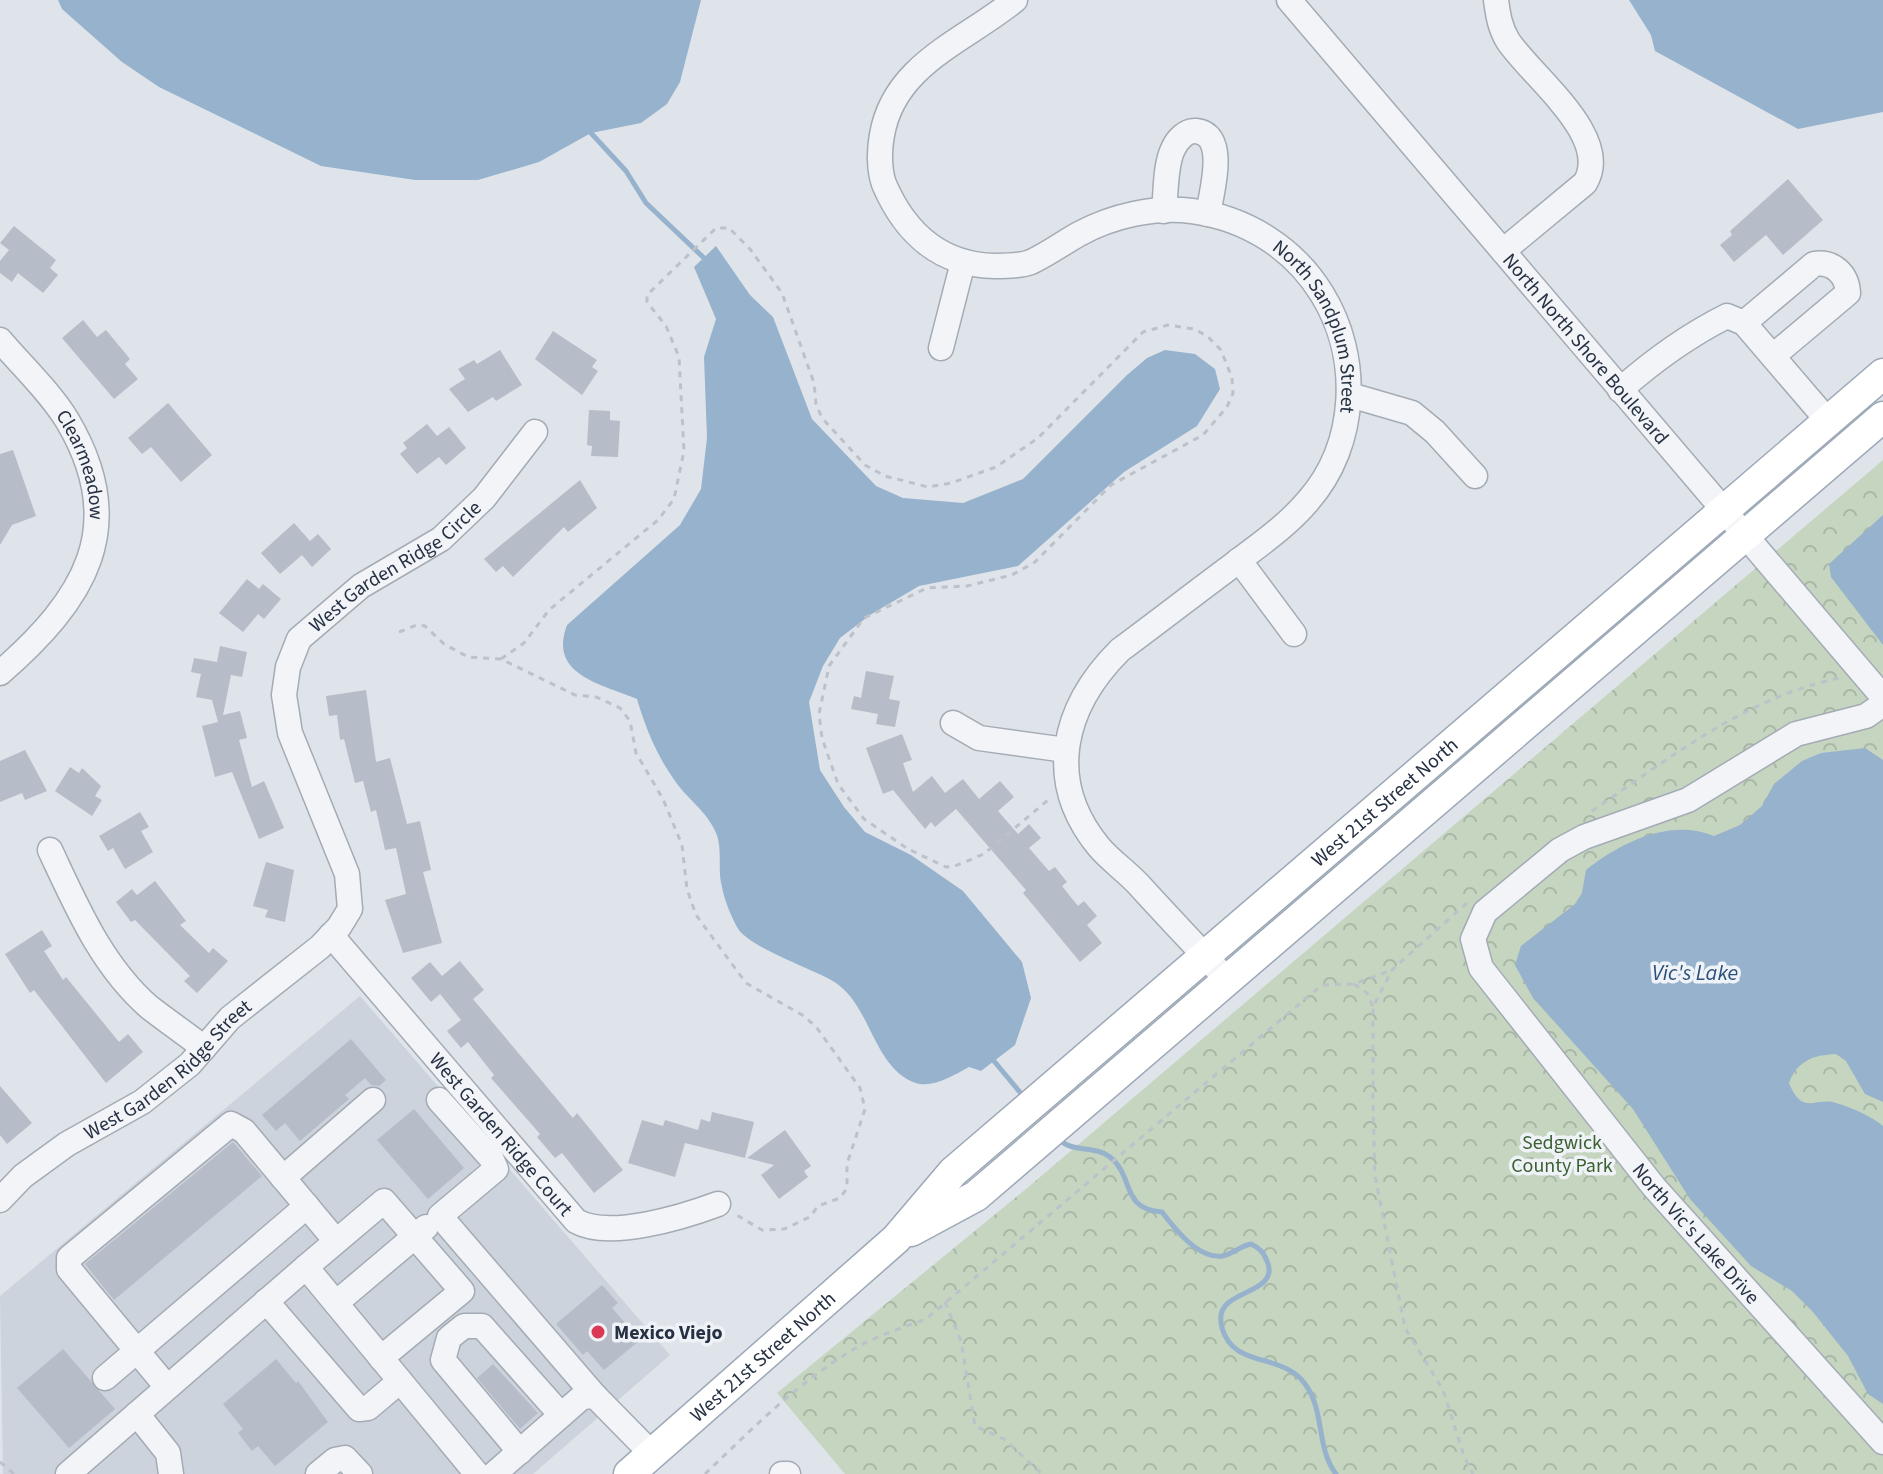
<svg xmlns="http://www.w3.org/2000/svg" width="1883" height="1474" font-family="'Source Sans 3',sans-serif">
	<defs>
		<pattern id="park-crowns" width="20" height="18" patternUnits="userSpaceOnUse" patternTransform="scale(2)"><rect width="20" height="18" fill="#c5d5c0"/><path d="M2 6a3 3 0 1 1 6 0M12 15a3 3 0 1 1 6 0" fill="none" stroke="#a9b7a6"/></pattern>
	</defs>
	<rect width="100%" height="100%" fill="#dfe4ea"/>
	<!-- built -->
	<polygon fill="#cdd3dc" points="360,996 670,1355 533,1474 3,1474 0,1296"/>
	<!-- park -->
	<polygon fill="url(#park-crowns)" points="1883,460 1883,1474 845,1474 777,1393 1026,1189"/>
	<!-- water -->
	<g fill="#97b2cd">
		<polygon points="58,0 701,0 680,82 667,104 641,123 591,133 539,162 478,180 415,180 321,166 159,87 122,62 62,9"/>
		<polygon points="1629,0 1883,0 1883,112 1798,129 1655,51 1651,35"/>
		<path d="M716 246 750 295 773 317 812 419 876 486 903 498 963 503 1023 479 1127 375 1147 358 1165 350 1195 354 1215 369 1220 389 1197 426 1124 472 1018 566 919 586 870 615 840 638 823 666 809 702 820 770 844 807 865 832 911 855 963 891 1022 962 1031 998 1015 1045 981 1071 969 1067C954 1075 931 1090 913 1082 873 1065 871 1007 836 983 815 969 748 948 737 927 731 916 724 899 722 887 717 870 723 849 716 833 707 811 688 800 675 781 657 756 646 729 637 699 601 684 548 675 567 625L680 525 701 489 707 438 704 357 716 319 694 267Z"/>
		<polygon points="1883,515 1883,645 1831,577 1829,564"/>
		<path d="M1865 748 1883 760V1102L1865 1094 1846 1061 1836 1054C1813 1055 1797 1061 1789 1083 1803 1117 1815 1096 1836 1103 1851 1107 1871 1116 1883 1126V1404L1868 1394 1848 1356 1813 1312 1792 1291 1751 1266 1690 1199 1633 1109 1533 998 1515 965 1521 946 1575 904 1582 893 1586 870C1621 842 1671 818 1714 836L1740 825 1762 806 1774 784 1802 761 1821 753Z"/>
	</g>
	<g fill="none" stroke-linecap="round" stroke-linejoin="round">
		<!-- stream -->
		<g stroke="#97b2cd" stroke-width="5">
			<polyline points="591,133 626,171 646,203 704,258"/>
			<polyline points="994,1061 1024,1097"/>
			<path d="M1059 1139C1071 1153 1095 1145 1110 1157 1135 1177 1120 1209 1162 1212 1175 1229 1198 1259 1222 1256 1233 1254 1240 1246 1251 1244 1259 1248 1263 1251 1267 1261 1279 1288 1238 1291 1226 1305 1220 1311 1220 1320 1222 1328 1233 1366 1275 1354 1300 1378 1327 1406 1314 1445 1336 1474"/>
		</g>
	</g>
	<!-- building -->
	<g fill="#b6bdc8">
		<polygon points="1788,179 1823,220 1783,255 1766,235 1734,262 1720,245 1732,235 1730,231"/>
		<polygon points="14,226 56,260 50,268 58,275 43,293 18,273 12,282 0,273 0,261 9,250 0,243"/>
		<polygon points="83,320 97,337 106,330 130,359 125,364 138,379 114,399 62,338"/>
		<polygon points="553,331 597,360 592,367 598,371 582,395 535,359"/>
		<polygon points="500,350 522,385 496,401 493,397 468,412 449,389 465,379 458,369 474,360 477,364"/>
		<polygon points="168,403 212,455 181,482 151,447 142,454 128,438"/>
		<polygon points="589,410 610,411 610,420 620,421 618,457 591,456 592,446 587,445"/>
		<polygon points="427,424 437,436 449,427 466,448 446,465 439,457 417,474 400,454 407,448 403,443"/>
		<polygon points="13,450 36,516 12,525 0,545 0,454"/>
		<polygon points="580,480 597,508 568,532 564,527 513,577 503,566 496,572 484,559"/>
		<polygon points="294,523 310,541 318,534 331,549 312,567 302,555 280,574 261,553"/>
		<polygon points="247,579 259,589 263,584 281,599 264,619 258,614 243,632 219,613"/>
		<polygon points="220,646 247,652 242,677 231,675 223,715 240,711 247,738 239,740 252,787 264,781 284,828 259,839 232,772 215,777 202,726 218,722 212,700 196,697 201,674 191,672 194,658 217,662"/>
		<polygon points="866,671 894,676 889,699 900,701 895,727 876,724 878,714 851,709 854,696 861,698"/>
		<polygon points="366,690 376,762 390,758 407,824 420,821 431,870 423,872 442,943 403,953 385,900 406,894 396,848 385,850 376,810 371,812 363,781 355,783 344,739 340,740 337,715 329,716 326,696"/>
		<polygon points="902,734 912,760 903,763 913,792 932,776 945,793 963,779 979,799 1000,781 1014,797 998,811 1018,834 1029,824 1041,838 1029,848 1049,871 1055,867 1067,882 1062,886 1078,906 1084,901 1097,916 1087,925 1102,943 1080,962 1023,893 1026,890 956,809 935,827 931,822 925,829 893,790 883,794 866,748"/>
		<polygon points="25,750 47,791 25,800 22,793 0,802 0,761"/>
		<polygon points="70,767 79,773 82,768 101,786 95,796 102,800 92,816 55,791"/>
		<polygon points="140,812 149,827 141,831 153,852 125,869 113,848 108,851 99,836"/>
		<polygon points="266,862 294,870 285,922 265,917 268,910 253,906"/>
		<polygon points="155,881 186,921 180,925 209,953 213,948 228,961 197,993 184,981 190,976 135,920 131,922 116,902 132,889 137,895"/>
		<polygon points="42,930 52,946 44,951 63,980 66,977 119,1042 128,1034 143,1052 106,1083 34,990 30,993 5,954"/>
		<polygon points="460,961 484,990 473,999 573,1118 577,1113 623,1170 594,1193 562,1153 555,1158 537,1137 540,1134 491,1078 494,1075 468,1042 461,1048 447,1031 461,1020 440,994 431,1002 411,978 430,962 442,976"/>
		<polygon points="351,1039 386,1080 379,1086 371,1085 365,1078 345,1095 349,1099 300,1141 285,1123 276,1131 262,1115"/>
		<polygon points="0,1086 32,1123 7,1144 0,1135"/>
		<polygon points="414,1109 464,1168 428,1199 377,1140"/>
		<polygon points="712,1112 754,1122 745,1158 685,1143 675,1177 628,1163 642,1120 663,1126 665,1120 698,1130 701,1119 710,1122"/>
		<polygon points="785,1130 811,1166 804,1171 808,1177 779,1199 761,1175 774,1165 747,1158"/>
		<polygon points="233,1142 262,1176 114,1300 85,1264"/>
		<polygon points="602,1285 618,1303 612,1308 640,1340 604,1370 587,1351 583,1355 556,1324"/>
		<polygon points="63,1349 115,1409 69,1448 17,1388"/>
		<polygon points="276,1359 296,1383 298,1381 328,1422 275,1466 258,1446 252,1451 238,1433 243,1429 223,1404"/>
		<polygon points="493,1364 538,1413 520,1429 477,1378"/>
	</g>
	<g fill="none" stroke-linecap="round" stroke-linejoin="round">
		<defs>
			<g id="minor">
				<path id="s1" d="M1015 0C965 41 894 64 882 135 879 150 879 170 884 184 905 233 940 265 995 266 1006 266 1021 266 1031 262 1048 254 1063 243 1079 234 1112 216 1155 206 1192 211 1246 218 1294 248 1322 294 1361 357 1358 444 1308 501 1287 526 1259 545 1233 565 1195 593 1158 622 1120 650 1063 707 1044 780 1099 847 1111 861 1127 872 1139 885 1168 917 1198 948 1227 980"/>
				<path id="s2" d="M1289 0 1883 697"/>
				<path d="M1496 0C1498 15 1500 28 1508 41 1533 78 1613 137 1585 183L1503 251"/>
				<path d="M1164 211C1166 193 1165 165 1173 149 1177 140 1186 130 1196 131 1229 134 1211 194 1208 214"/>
				<path d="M1744 323 1814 264C1833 261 1847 274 1848 293L1773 356"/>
				<path id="s3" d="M0 340C22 366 49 391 67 420 131 527 84 600 0 673"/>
				<polyline points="941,348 963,262"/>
				<path d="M1620 390C1654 360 1687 336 1727 316L1744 323 1828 421"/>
				<polyline points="1350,395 1412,413 1435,432 1475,476"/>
				<polyline points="1239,560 1294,634"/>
				<path id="s4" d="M1883 704 1866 716 1796 734 1688 800 1584 837 1560 850 1485 912 1473 939 1481 968 1654 1187 1883 1442"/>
				<polyline points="953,723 979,738 1066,750"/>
				<path d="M50 850C76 905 101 965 149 1007 167 1021 186 1034 204 1048"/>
				<path id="s5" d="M331 935 576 1221C609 1240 683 1217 718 1204"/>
				<polyline points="439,1100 491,1158 496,1169 440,1216 595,1396"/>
				<polyline points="283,1178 373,1100"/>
				<path id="s6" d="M0 1200 23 1176 67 1144 142 1102 190 1064 230 1018 320 947 339 927 350 909 347 874 290 733 284 695 288 667 299 639 361 586 441 539 484 498 535 432"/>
				<polyline points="306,1267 384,1201 462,1291 381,1358"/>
				<polyline points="266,1301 359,1409 368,1408 400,1381"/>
				<polyline points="336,1303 426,1227"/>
				<polyline points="105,1378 307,1206"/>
				<polyline points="167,1387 69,1269 69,1258 231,1124 244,1131 336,1241"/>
				<polyline points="137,1414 168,1453 171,1474"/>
				<polyline points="520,1452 443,1360 449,1338 464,1326 482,1326 561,1415"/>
				<polyline points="68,1474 306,1267 477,1474"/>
				<polyline points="318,1474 335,1460 345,1458 360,1474"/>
				<polyline points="494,1474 582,1397 595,1396 652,1454"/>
				<polyline points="782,1474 788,1474"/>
			</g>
			<g id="major">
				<polyline points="911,1231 976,1196 1883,417"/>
				<path id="s7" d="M629 1474 896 1239 953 1172 1883 374"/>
			</g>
		</defs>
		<!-- minor casing -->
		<use href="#minor" stroke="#a4abb5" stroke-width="27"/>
		<!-- major casing -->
		<use href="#major" stroke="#9da8b7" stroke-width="33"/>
		<!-- path -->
		<g stroke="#bdc1c9" stroke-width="3" stroke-dasharray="6 6" stroke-linecap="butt">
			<polyline points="399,632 417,625 425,626 444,644 468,657 501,659 575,695 596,697 620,708 630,721 636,753 663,799 682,845 687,889 696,915 746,983 804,1016 817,1028 860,1088 865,1109 847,1164 847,1188 840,1198 818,1206 810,1217 784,1229 762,1230 735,1214"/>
			<polyline points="501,659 524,643 549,610 658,520 674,499 684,451 679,357 666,326 647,302 647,295 716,228 729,228 750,249 782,293 814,383 816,404 822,418 865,465 885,476 928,487 951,483 996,467 1038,438 1143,332 1168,325 1194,329 1207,336 1221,350 1232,378 1233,393 1227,407 1203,435 1111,485 1035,562 1012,575 967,586 927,588 864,618 829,666 819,714 822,738 838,784 864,819 908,849 946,867 955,866 984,854 1048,800"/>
			<path d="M1592 811C1670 758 1746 697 1840 678"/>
			<polyline points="1467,903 1392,970 1373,1007 1373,1103 1375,1176 1405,1328 1443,1390 1464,1456 1473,1474"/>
			<polyline points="1354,984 1367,993 1373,1007"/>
			<polyline points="945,1302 961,1341 975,1426 1004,1439 1042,1474"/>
			<polyline points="0,1462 14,1474"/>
			<path d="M705 1474C753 1428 803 1377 863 1344 882 1334 905 1327 926 1319L1322 985 1354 984 1392 970"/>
		</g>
		<!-- minor -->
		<use href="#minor" stroke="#f2f4f8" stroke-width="24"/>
		<!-- major -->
		<use href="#major" stroke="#fff" stroke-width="30"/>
	</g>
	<!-- markers -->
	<circle fill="#db3853" stroke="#eff3f7" stroke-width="3" cx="598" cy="1332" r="8"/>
	<g text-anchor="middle" stroke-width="7" stroke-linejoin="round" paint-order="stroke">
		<!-- street labels -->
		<g font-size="20" fill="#263143" stroke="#eff3f7">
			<text dy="7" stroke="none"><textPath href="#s1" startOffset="788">North Sandplum Street</textPath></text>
			<text dy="7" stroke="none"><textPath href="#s2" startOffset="458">North North Shore Boulevard</textPath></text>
			<text dy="7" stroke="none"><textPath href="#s3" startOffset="152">Clearmeadow</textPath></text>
			<text dy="7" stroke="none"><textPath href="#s6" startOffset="864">West Garden Ridge Circle</textPath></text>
			<text dy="7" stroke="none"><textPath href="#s7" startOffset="1012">West 21st Street North</textPath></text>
			<text dy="7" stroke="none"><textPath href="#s6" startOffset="214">West Garden Ridge Street</textPath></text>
			<text dy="7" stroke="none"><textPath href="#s5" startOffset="262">West Garden Ridge Court</textPath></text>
			<text dy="7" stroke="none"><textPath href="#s4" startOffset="856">North Vic's Lake Drive</textPath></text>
			<text dy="7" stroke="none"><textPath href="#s7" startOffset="178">West 21st Street North</textPath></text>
		</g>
		<!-- park labels -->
		<g font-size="20" fill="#3c6032" stroke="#eff3f7">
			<text x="1562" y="1149">Sedgwick<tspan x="1562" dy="23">County Park</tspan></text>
		</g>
		<!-- poi labels -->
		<g font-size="20" font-weight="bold" fill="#263143" stroke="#eff3f7" text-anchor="start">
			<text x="614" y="1339">Mexico Viejo</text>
		</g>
		<!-- water labels -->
		<g font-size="22" font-style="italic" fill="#2d517a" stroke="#eff3f7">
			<text x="1695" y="980">Vic's Lake</text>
		</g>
	</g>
</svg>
